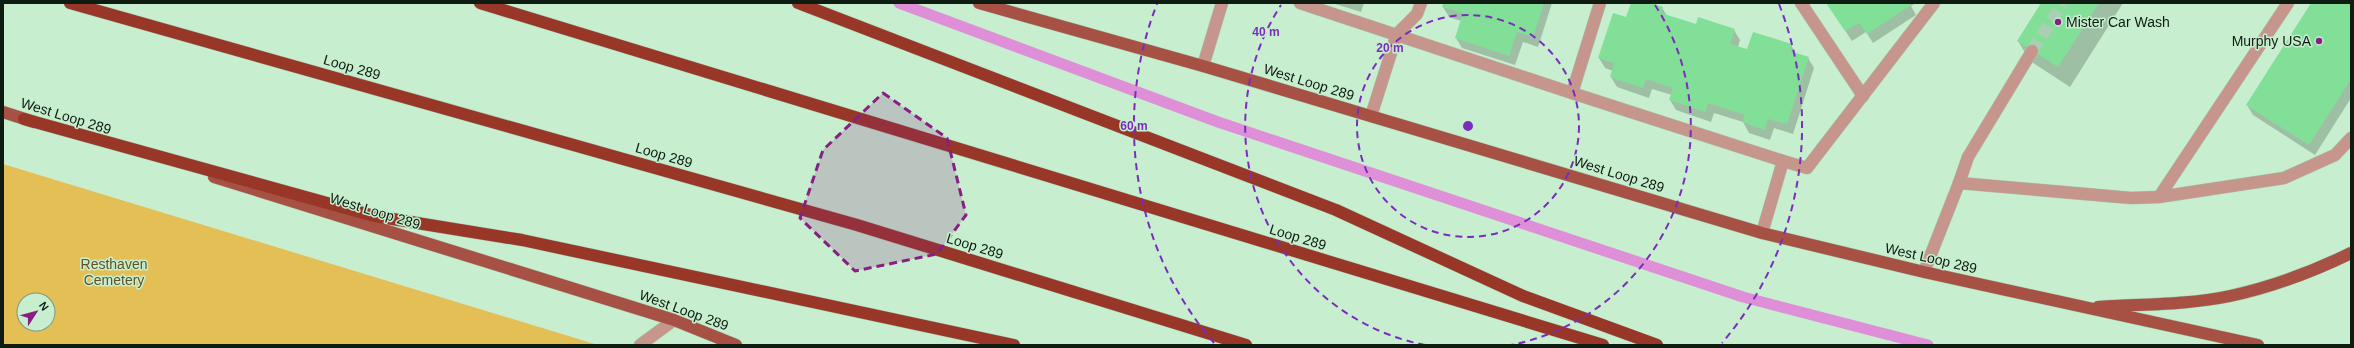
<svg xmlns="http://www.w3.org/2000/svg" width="2354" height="348" font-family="Arial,sans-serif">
	<rect width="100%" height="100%" fill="#c7efcf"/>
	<!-- green -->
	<path fill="#e3bf56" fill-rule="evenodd" d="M3 164 598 345H3ZM24 300H48V324H24Z"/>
	<!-- shadow -->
	<g fill="#0003">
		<polygon points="1332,3 1364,3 1361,12"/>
		<polygon points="1444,3 1552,3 1538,47 1523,42 1515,65 1462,48 1456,38 1461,21 1449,17 1443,7"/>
		<polygon points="1632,3 1648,3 1662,8 1668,17 1696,26 1734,30 1740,40 1738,47 1748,51 1791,45 1796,54 1808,58 1814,68 1793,134 1774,128 1770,140 1749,133 1743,122 1714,113 1711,122 1676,110 1670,100 1672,95 1652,89 1649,98 1617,87 1611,77 1613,71 1605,68 1599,58 1627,18"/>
		<polygon points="1827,3 1916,3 1911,6 1916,15 1873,43 1866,32 1852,41"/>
		<polygon points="2042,3 2123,3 2070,87 2030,61 2018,41"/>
		<polygon points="2312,3 2351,3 2351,98 2315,155 2253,115 2247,105"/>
	</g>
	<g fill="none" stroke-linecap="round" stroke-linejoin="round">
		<!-- stream -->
		<polyline stroke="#df8fd7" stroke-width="11" points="899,3 1218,122 1743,297 1928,345"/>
	</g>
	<!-- building -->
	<g fill="#82df98">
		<polygon points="1443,3 1544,3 1533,37 1517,32 1509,56 1455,38 1463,13 1442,7"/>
		<polygon points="1631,3 1651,3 1663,7 1661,13 1696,24 1698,17 1735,29 1730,44 1747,49 1753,32 1792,44 1790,51 1809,57 1787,124 1768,119 1765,130 1742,122 1745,115 1708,103 1705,112 1669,100 1673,88 1646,79 1643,88 1610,77 1614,63 1598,58 1613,13 1626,17"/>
		<polygon points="1826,3 1910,3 1911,5 1867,34 1859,23 1845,31"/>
		<polygon points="2041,3 2099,3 2058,67 2017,41"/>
		<polygon points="2311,3 2351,3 2351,79 2309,145 2246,105"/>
	</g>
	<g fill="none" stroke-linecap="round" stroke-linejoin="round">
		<!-- minor-tunnel -->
		<polyline stroke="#abcfb2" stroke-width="12" stroke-dasharray="12 6" stroke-linecap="butt" points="2032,51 2063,3"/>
		<defs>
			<g id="minor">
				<polyline points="1300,3 1572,93 1600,3"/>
				<polyline points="1801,3 1863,96"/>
				<polyline points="1203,66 1222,3"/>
				<polyline points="1572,93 1783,161"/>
				<polyline points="1371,116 1397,34 1417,14 1421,3"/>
				<polyline points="1959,183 1968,157 2032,51"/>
				<polyline points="2159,197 2288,3"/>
				<polyline points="1762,233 1783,161 1807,168 1934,3"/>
				<polyline points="1924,272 1959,183 2131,198 2159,197 2284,178 2335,155 2351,138"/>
				<polyline points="640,345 674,320"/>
			</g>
			<g id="major">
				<polyline points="979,3 1203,66 1762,233 1924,272 2258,345"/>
				<polyline points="3,112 34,122"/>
				<polyline points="214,177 674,320 736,345"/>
				<path d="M2098 307C2142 304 2187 305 2230 296 2272 287 2312 272 2351 253"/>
			</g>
			<g id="highway">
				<polyline points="70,3 857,225 1246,345"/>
				<polyline points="480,3 1603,345"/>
				<polyline points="798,3 1336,210 1523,296 1657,345"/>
				<polyline points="24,119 374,216 522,240 1014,345"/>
			</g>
		</defs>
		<!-- minor casing -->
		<use href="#minor" stroke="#a6c9ad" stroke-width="13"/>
		<!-- major casing -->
		<use href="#major" stroke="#a6c9ad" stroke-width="13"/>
		<!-- highway casing -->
		<use href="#highway" stroke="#a6c9ad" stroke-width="13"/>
		<!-- minor -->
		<use href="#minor" stroke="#c6968d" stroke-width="12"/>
		<!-- major -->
		<use href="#major" stroke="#a65144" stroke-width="12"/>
		<!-- highway -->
		<use href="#highway" stroke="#983628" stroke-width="12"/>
	</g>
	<!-- marked area -->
	<path fill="#891e84" fill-opacity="0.2" stroke="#891e84" stroke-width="3" stroke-dasharray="8 5" stroke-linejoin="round" d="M883 93 947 138 966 215 937 254 855 271 800 218 823 150Z"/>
	<!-- distance rings -->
	<g fill="none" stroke="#7b2cbf" stroke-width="2" stroke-dasharray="7 5">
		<circle cx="1468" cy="126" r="111"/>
		<path d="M1425 345A223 223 0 0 1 1281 5M1655 5A223 223 0 0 1 1511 345"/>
		<path d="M1214 343A334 334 0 0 1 1157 4M1779 4A334 334 0 0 1 1722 343"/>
	</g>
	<!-- markers -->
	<g fill="#891e84" stroke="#c7efcf" stroke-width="1.5">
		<circle cx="2058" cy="22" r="4"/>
		<circle cx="2319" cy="41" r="4"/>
	</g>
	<g text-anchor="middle" stroke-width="3" stroke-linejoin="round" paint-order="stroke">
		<!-- poi labels -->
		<g font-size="14" fill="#0e1c11" stroke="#c7efcf" text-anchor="start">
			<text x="2066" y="27">Mister Car Wash</text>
			<text x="2311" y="46" text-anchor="end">Murphy USA</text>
		</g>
		<!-- street labels -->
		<g font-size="14" fill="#0e1c11" stroke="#c7efcf">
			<text transform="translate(352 67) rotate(16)" y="5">Loop 289</text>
			<text transform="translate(1309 82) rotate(17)" y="5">West Loop 289</text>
			<text transform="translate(66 116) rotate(17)" y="5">West Loop 289</text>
			<text transform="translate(664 155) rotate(16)" y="5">Loop 289</text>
			<text transform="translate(1619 174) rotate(17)" y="5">West Loop 289</text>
			<text transform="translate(375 211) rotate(17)" y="5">West Loop 289</text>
			<text transform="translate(1298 237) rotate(17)" y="5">Loop 289</text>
			<text transform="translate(975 246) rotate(17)" y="5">Loop 289</text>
			<text transform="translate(1931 258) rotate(13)" y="5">West Loop 289</text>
			<text transform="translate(684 310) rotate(20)" y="5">West Loop 289</text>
		</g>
		<!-- park labels -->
		<g font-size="14" fill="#615125" stroke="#c7efcf">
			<text x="114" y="269">Resthaven<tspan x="114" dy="16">Cemetery</tspan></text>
		</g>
	</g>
	<circle cx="1468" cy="126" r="6" fill="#7b2cbf" stroke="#c7efcf" stroke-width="2"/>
	<g font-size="12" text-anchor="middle" font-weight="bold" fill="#7b2cbf" stroke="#c7efcf" stroke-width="3" stroke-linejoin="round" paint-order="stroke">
		<text x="1266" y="36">40 m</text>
		<text x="1390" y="52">20 m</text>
		<text x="1134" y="130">60 m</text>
	</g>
	<!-- border -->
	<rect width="2354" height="348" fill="none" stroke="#0e1c11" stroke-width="8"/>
	<!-- north arrow -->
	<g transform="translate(36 312) rotate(54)"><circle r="19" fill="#c7efcf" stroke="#7d9b83"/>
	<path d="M0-3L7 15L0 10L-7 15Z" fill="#891e84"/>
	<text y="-6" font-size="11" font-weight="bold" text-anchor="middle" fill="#0e1c11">N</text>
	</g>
</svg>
